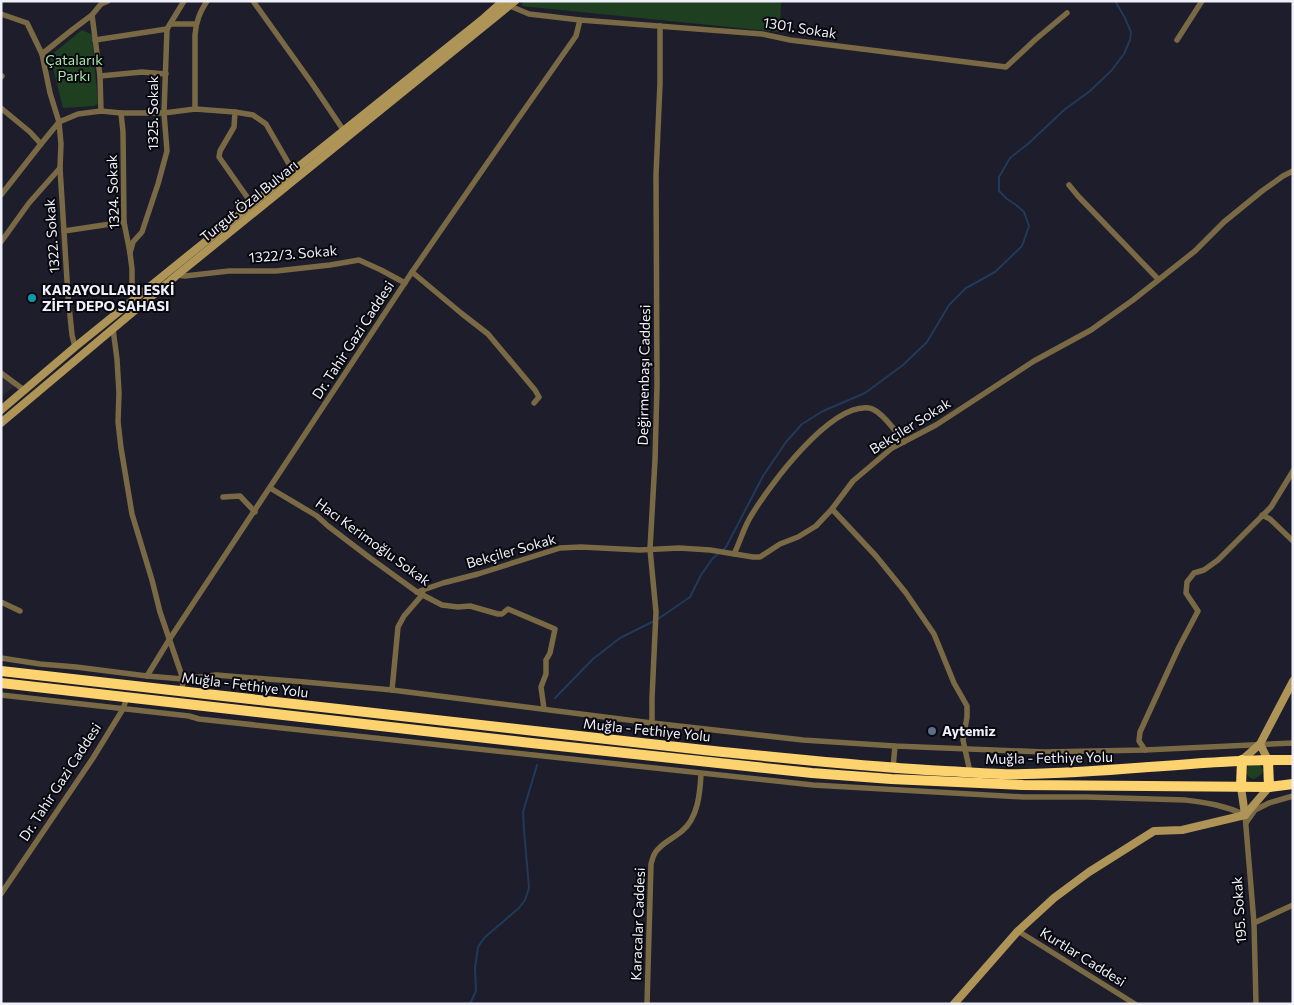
<svg xmlns="http://www.w3.org/2000/svg" width="1294" height="1005" font-family="Commissioner,sans-serif">
	<rect width="100%" height="100%" fill="#1d1d2b"/>
	<!-- education -->
	<polygon fill="#2a2738" points="1,375 15,386 1,397"/>
	<!-- green -->
	<g fill="#1e4021">
		<polygon points="524,1 781,1 780,32 521,6"/>
		<polygon points="82,30 91,34 92,36 98,104 94,106 63,108 50,56"/>
		<polygon points="1248,765 1260,765 1263,770 1261,775 1254,779 1249,777 1246,773"/>
	</g>
	<g fill="none" stroke-linecap="round" stroke-linejoin="round">
		<!-- stream -->
		<g stroke="#203a5b" stroke-width="2">
			<polyline points="722,551 726,547 763,476 786,442 802,424 823,411 865,393 903,365 927,342 949,305 966,288 995,272 1022,246 1029,226 1024,212 1016,205 1007,199 999,191 999,177 1010,158 1029,143 1064,110 1090,91 1111,71 1124,54 1130,40 1131,32 1125,18 1115,1"/>
			<polyline points="658,619 690,597 701,575 713,558 718,554"/>
			<polyline points="555,698 593,659 620,638 654,621"/>
			<polyline points="470,1004 476,991 475,968 478,947 484,938 519,908 525,900 529,888 524,830 523,812 537,765"/>
		</g>
		<!-- street -->
		<g stroke="#796944" stroke-width="5.5">
			<polyline points="253,1 311,82 344,131"/>
			<polyline points="510,6 529,14 580,20 762,34 790,40 1006,67 1036,39 1067,13"/>
			<polyline points="1,14 27,23 42,54 50,93 59,122 61,144 60,168 68,296 72,335 75,347"/>
			<polyline points="171,24 196,24"/>
			<polyline points="95,40 167,29"/>
			<polyline points="1177,40 1202,1"/>
			<polyline points="42,54 72,30 92,15"/>
			<polyline points="100,76 142,72 166,74"/>
			<polyline points="1,77 2,76"/>
			<polyline points="1,108 30,132 41,144"/>
			<path d="M195 109V35C196 21 200 12 207 1"/>
			<polyline points="101,111 100,76 92,15 101,4 108,1"/>
			<polyline points="235,112 253,115 266,124 293,171"/>
			<polyline points="121,113 123,132 124,222 130,253 132,269 132,287 137,298"/>
			<polyline points="1069,185 1078,196 1158,279"/>
			<polyline points="1,195 41,144 59,122 78,114 101,111 121,113 164,113 195,109 235,112 234,127 220,151 219,157 252,204"/>
			<polyline points="64,231 124,222"/>
			<polyline points="1,242 29,203 60,168"/>
			<polyline points="130,253 133,242 142,232 158,184 167,151 164,113 167,29 184,1"/>
			<polyline points="412,272 461,313 488,334 535,390 539,397 534,403"/>
			<polyline points="177,275 185,276 229,271 276,271 330,265 359,260 381,270 405,283"/>
			<polyline points="113,329 117,359 119,393 118,422 121,448 132,514 152,580 160,612 183,679 182,691"/>
			<polyline points="1,373 24,390"/>
			<polyline points="270,488 317,516 328,526 370,558 417,592 442,605 458,607 470,606 498,614 502,614 508,609 555,629 550,653 546,660 546,674 541,687 544,709"/>
			<polyline points="223,497 240,496 255,512"/>
			<polyline points="832,509 876,556 906,593 934,634 954,683 967,706 967,717 963,740 970,772"/>
			<polyline points="1262,515 1270,519 1293,541"/>
			<path d="M734 554C740 542 744 527 751 516 769 486 830 403 869 408 880 409 897 433 904 442"/>
			<polyline points="417,592 443,583 478,574 560,548 581,547 640,550 679,548 710,550 753,557 760,557 780,544 798,537 816,526 832,509 853,481 892,448 936,425 1034,361 1091,330 1133,300 1195,251 1224,222 1262,191 1283,176 1293,171"/>
			<polyline points="1,602 20,611"/>
			<polyline points="1,658 40,664 76,667 147,676 183,679 216,675 305,682 392,690 652,723 803,740 895,746 1044,752 1145,750 1293,743"/>
			<polyline points="147,676 169,640 412,272 515,123 576,36 580,20"/>
			<polyline points="392,690 398,627 404,616 423,594"/>
			<path d="M1 695 189 716 199 719 813 785 1023 797H1087L1185 800C1208 803 1224 805 1245 815L1254 923 1256 1004"/>
			<polyline points="652,723 652,698 656,612 650,549 655,460 657,386 656,175 660,83 660,26"/>
			<polyline points="1145,750 1139,741 1140,732 1179,647 1198,611 1186,593 1187,582 1194,573 1204,570 1218,560 1271,507 1293,471"/>
			<polyline points="893,768 895,746"/>
			<polyline points="1246,823 1255,810 1269,803 1293,796"/>
			<polyline points="1,894 93,758 123,709 127,697"/>
			<polyline points="1254,923 1293,905"/>
			<polyline points="1018,931 1135,1004"/>
			<path d="M647 1004 651 864C652 861 653 856 655 853 661 843 673 839 682 831 698 818 700 793 701 774"/>
		</g>
		<!-- secondary -->
		<g stroke="#ae9456" stroke-width="8">
			<polyline points="1,410 75,347 252,204 484,18 503,1"/>
			<polyline points="1,423 177,275 515,1"/>
			<polyline points="1260,744 1268,760"/>
			<polyline points="1242,760 1260,744 1293,681"/>
			<polyline points="1241,787 1245,815"/>
			<polyline points="1245,815 1269,787"/>
			<polyline points="954,1004 1018,931 1054,898 1089,872 1154,831 1182,830 1245,815"/>
		</g>
		<!-- highway -->
		<g stroke="#fcd36f" stroke-width="10">
			<path d="M1 671 704 750C784 758 864 767 945 771 971 772 998 775 1025 774 1114 773 1203 759 1293 760"/>
			<polyline points="1,683 531,743 812,773 891,779 1023,785 1269,787 1293,784"/>
			<polyline points="1268,760 1269,787"/>
			<polyline points="1241,787 1242,760"/>
		</g>
	</g>
	<!-- markers -->
	<circle fill="#0f9aa8" stroke="#08080e" stroke-width="2" cx="32" cy="298" r="5"/>
	<circle fill="#5c6f8a" stroke="#08080e" stroke-width="2" cx="932" cy="731" r="5"/>
	<g text-anchor="middle" stroke-width="4" stroke-linejoin="round" paint-order="stroke">
		<!-- street labels -->
		<g font-size="14" fill="#eff0f9" stroke="#08080e">
			<text transform="translate(800 28) rotate(9)" y="5">1301. Sokak</text>
			<text transform="translate(153 113) rotate(-90)" y="5">1325. Sokak</text>
			<text transform="translate(113 192) rotate(-92)" y="5">1324. Sokak</text>
			<text transform="translate(249 201) rotate(-39)" y="5">Turgut Özal Bulvarı</text>
			<text transform="translate(52 236) rotate(-94)" y="5">1322. Sokak</text>
			<text transform="translate(293 254) rotate(-5)" y="5">1322/3. Sokak</text>
			<text transform="translate(353 340) rotate(-57)" y="5">Dr. Tahir Gazi Caddesi</text>
			<text transform="translate(644 375) rotate(-89)" y="5">Değirmenbaşı Caddesi</text>
			<text transform="translate(910 426) rotate(-32)" y="5">Bekçiler Sokak</text>
			<text transform="translate(373 542) rotate(36)" y="5">Hacı Kerimoğlu Sokak</text>
			<text transform="translate(511 551) rotate(-16)" y="5">Bekçiler Sokak</text>
			<text transform="translate(245 685) rotate(7)" y="5">Muğla - Fethiye Yolu</text>
			<text transform="translate(647 730) rotate(6)" y="5">Muğla - Fethiye Yolu</text>
			<text transform="translate(1049 758) rotate(-1)" y="5">Muğla - Fethiye Yolu</text>
			<text transform="translate(60 782) rotate(-57)" y="5">Dr. Tahir Gazi Caddesi</text>
			<text transform="translate(1239 910) rotate(-94)" y="5">195. Sokak</text>
			<text transform="translate(638 924) rotate(-88)" y="5">Karacalar Caddesi</text>
			<text transform="translate(1083 957) rotate(32)" y="5">Kurtlar Caddesi</text>
		</g>
		<!-- park labels -->
		<g font-size="14" fill="#aae4ac" stroke="#08080e">
			<text x="74" y="65">Çatalarık<tspan x="74" dy="16">Parkı</tspan></text>
		</g>
		<!-- poi labels -->
		<g font-size="14" font-weight="bold" fill="#eff0f9" stroke="#08080e" text-anchor="start">
			<text x="42" y="295">KARAYOLLARI ESKİ<tspan x="42" dy="16">ZİFT DEPO SAHASI</tspan></text>
			<text x="942" y="736">Aytemiz</text>
		</g>
	</g>
	<!-- border -->
	<rect width="1294" height="1005" fill="none" stroke="#eff0f9" stroke-width="5"/>
</svg>
